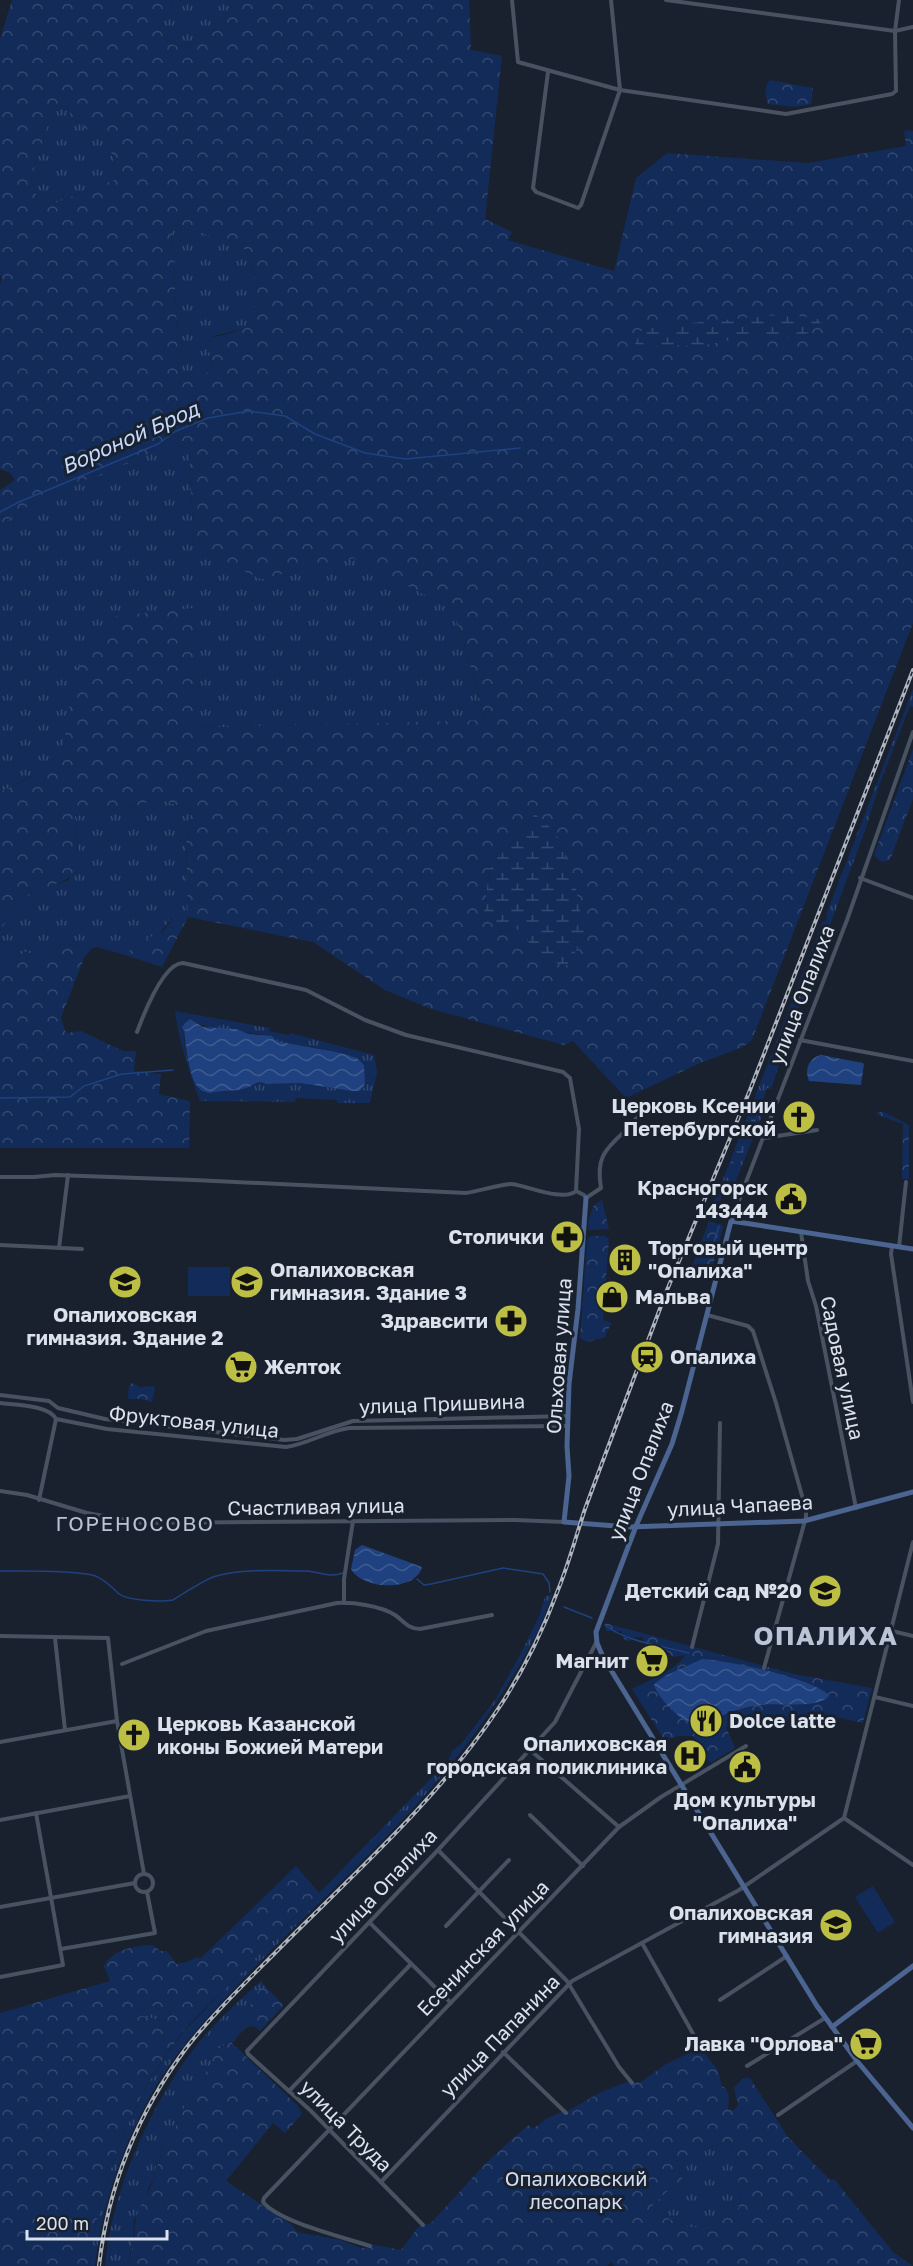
<svg xmlns="http://www.w3.org/2000/svg" width="913" height="2266" font-family="'Golos Text',sans-serif">
	<defs>
		<pattern id="grass-tufts" width="24" height="20" patternUnits="userSpaceOnUse" patternTransform="scale(1.5)"><rect width="24" height="20" fill="#122b58"/><path d="M3 7l-1-3M5 7V3M7 7l1-3M15 17l-1-3M17 17v-4M19 17l1-3" fill="none" stroke="#344970"/></pattern>
		<pattern id="forest-crowns" width="20" height="18" patternUnits="userSpaceOnUse" patternTransform="scale(1.5)"><rect width="20" height="18" fill="#122b58"/><path d="M2 6a3 3 0 1 1 6 0M12 15a3 3 0 1 1 6 0" fill="none" stroke="#344970"/></pattern>
		<pattern id="wetland-marsh" width="20" height="14" patternUnits="userSpaceOnUse" patternTransform="scale(1.5)"><rect width="20" height="14" fill="#122b58"/><path d="M1 5h8M5 5V1M11 12h8M15 12V8" fill="none" stroke="#344970"/></pattern>
		<pattern id="water-waves" width="16" height="10" patternUnits="userSpaceOnUse" patternTransform="scale(1.5)"><rect width="16" height="10" fill="#1f417f"/><path d="M0 5q4-4 8 0t8 0" fill="none" stroke="#3f5c91"/></pattern>
	</defs>
	<rect width="100%" height="100%" fill="#19212f"/>
	<!-- grass -->
	<g fill="url(#grass-tufts)" fill-rule="evenodd">
		<path d="M174 0H235C223 24 184 71 161 32L163 21Z"/>
		<polygon points="68,106 71,117 109,146 119,176 117,179 53,204 39,202 32,184 31,178 50,118 60,107"/>
		<path d="M172 225 238 243C252 252 258 284 257 300 256 308 249 318 246 326 240 327 237 331 231 332 221 335 213 333 208 343L213 372 179 375Z"/>
		<path d="M184 414 511 462 175 446 189 448 194 548 261 579 354 557 454 610 486 721 195 728 75 672C72 691 70 726 64 742 55 767 23 781 0 792V525L42 497Z"/>
		<polygon points="913,689 913,707 910,706 878,789 866,828 792,1028 771,1089 767,1088 762,1103 766,1106 733,1188 726,1185 713,1220 708,1218 823,921 825,922 827,916 826,915"/>
		<polygon points="159,799 191,810 186,845 188,917 171,918 159,935 140,941 125,955 96,947 91,949 65,943 39,956 26,952 12,958 0,957 0,932 18,898 69,880 78,850 75,816 132,807"/>
		<path d="M175 1011 264 1027 270 1028 269 1031 289 1035 290 1033 374 1055 377 1072 370 1103H337V1100L296 1098 295 1102 200 1101C189 1071 179 1043 175 1011ZM196 1022C211 1033 268 1030 276 1041L321 1049 365 1084 363 1088 352 1091 300 1083 266 1084C256 1079 253 1087 244 1089 229 1091 213 1094 200 1089 188 1074 183 1043 184 1024Z"/>
		<path d="M552 1594C539 1637 515 1674 491 1710 426 1809 333 1886 251 1971 222 2002 192 2032 168 2067 129 2126 103 2196 95 2266H89C99 2184 133 2090 188 2027L448 1761 452 1751 461 1744 495 1700 522 1651 540 1614 545 1597Z"/>
		<path d="M261 1981 267 1988 261 1989 252 2000 249 2014 230 2041 218 2049 191 2101 182 2110 173 2134 162 2146 160 2160 156 2164V2177L149 2186 147 2197 134 2220 133 2242 127 2266H105C111 2194 149 2107 193 2050 212 2025 237 2002 261 1981Z"/>
		<polygon points="150,2005 159,2009 169,2008 171,2014 164,2021 145,2017 135,2018 132,2014"/>
		<path d="M731 2140C734 2152 743 2199 738 2209 734 2216 725 2218 718 2221 687 2235 677 2224 651 2207L665 2193 683 2181 678 2163 683 2157Z"/>
	</g>
	<!-- forest -->
	<g fill="url(#forest-crowns)" fill-rule="evenodd">
		<path d="M12 0H174L163 21 161 32C184 71 223 24 235 0H469L471 50 502 56 485 219 512 232 508 240 614 271 636 178 667 153 808 163 906 146 904 130 913 131V623L752 1040 743 1047 698 1064 626 1098 573 1041 564 1045 431 1009 385 990 313 942 188 917 162 967 125 955 140 941 163 932 174 915 179 914 188 916 186 845 191 810 159 799 132 807 75 816C81 884 79 876 18 898L0 932V792L26 780 53 760 64 742 75 672 115 616 193 608 195 728 486 720 454 610 354 558 261 579 194 549 189 448 172 446 42 497 0 525V490L15 480 10 473 0 469V284L2 278 0 275V39ZM68 106 71 117 109 146 119 176 117 179 53 204 39 202 32 184 31 178 50 118 60 107ZM172 225 238 243C252 252 258 283 257 300 256 308 249 318 246 326L240 327 235 332 211 338 208 343 213 372 179 375ZM535 814 585 936 566 965 546 962 530 950 526 930 500 929 484 911 490 865 518 837Z"/>
		<path d="M770 80 813 88 811 104 795 107 768 104C765 96 764 87 770 80Z"/>
		<polygon points="913,749 913,799 890,860 881,862 874,855"/>
		<polygon points="65,943 91,949 84,958 61,1018 66,1033 81,1031 123,1051 136,1051 134,1071 161,1074 159,1094 190,1101 189,1148 0,1148 0,957 12,958 26,952 39,956"/>
		<polygon points="880,1112 884,1112 909,1125 909,1179 902,1179 903,1124 875,1114"/>
		<polygon points="602,1200 609,1229 589,1230 588,1221 594,1205"/>
		<polygon points="709,1221 722,1225 723,1227 714,1261 706,1280 699,1277 696,1272 691,1269"/>
		<polygon points="590,1236 605,1236 609,1239 603,1320 612,1323 606,1333 606,1337 587,1342 580,1338 587,1240"/>
		<polygon points="132,1383 140,1387 153,1386 155,1390 152,1402 141,1399 128,1399 129,1386"/>
		<path d="M605 1623 794 1674 872 1688 863 1723 831 1716 796 1722 787 1719 761 1716 726 1727 735 1748 710 1763 693 1736H678L665 1741 632 1689C646 1682 678 1669 685 1655L673 1657 666 1650 646 1645 642 1637H636L629 1641 624 1639 621 1631H606Z"/>
		<path d="M296 1866 319 1893C289 1923 259 1954 229 1985 212 2002 193 2019 178 2038 129 2102 99 2186 89 2266H0V2013L110 1981 104 1966C113 1949 134 1946 152 1945L161 1951H167L176 1964 187 1962 197 1957 200 1959ZM150 2005 159 2009 169 2008 171 2014 164 2021 142 2016 135 2018 132 2014Z"/>
		<path d="M261 1988H267L283 2005 281 2008 260 2031 254 2026C245 2026 238 2035 234 2042H231L298 2106 302 2114 285 2133 273 2123 226 2181 292 2225 297 2232 341 2240 361 2248H369L371 2244 401 2250 419 2226 431 2223 487 2162 528 2125 532 2128C538 2126 541 2123 546 2119 553 2115 559 2114 566 2109L568 2111 601 2092 627 2082H641L666 2064 700 2048 718 2070 722 2086 726 2088 729 2097 728 2109 734 2110 738 2105 734 2088 743 2078H750L788 2137 830 2180 834 2179 893 2252 913 2266H614L611 2262 607 2266H127C129 2258 132 2251 133 2243 137 2222 132 2217 146 2198 150 2192 150 2185 156 2177L153 2172 160 2160 162 2146 173 2134 182 2110 191 2101 218 2049 230 2041 249 2014 252 2000ZM731 2140C734 2152 743 2199 738 2209 734 2216 725 2218 718 2221 688 2235 677 2224 651 2207L665 2193 683 2181 678 2164 683 2157Z"/>
	</g>
	<!-- wetland -->
	<g fill="url(#wetland-marsh)">
		<polygon points="789,314 823,320 809,333 783,339 746,337 700,346 668,345 646,347 635,344 641,331 659,326"/>
		<polygon points="535,814 556,833 574,878 585,936 567,965 546,962 530,950 526,930 500,929 484,912 490,865 518,837"/>
		<path d="M757 1101 761 1104C759 1114 755 1121 751 1131 744 1148 739 1167 731 1185L726 1184 714 1217 711 1216 752 1105Z"/>
	</g>
	<!-- pitch -->
	<g fill="#122b58">
		<rect x="188" y="1267" width="42" height="29"/>
		<polygon points="873,1886 895,1922 878,1933 855,1897"/>
	</g>
	<!-- water -->
	<g fill="url(#water-waves)">
		<path d="M190 1019 203 1027 236 1029 249 1034 272 1036 276 1041 341 1053 357 1058 364 1065 365 1084 360 1091H352L300 1083 266 1084C258 1080 256 1084 249 1087 238 1092 222 1090 210 1093 205 1092 201 1091 197 1086 189 1076 184 1038 184 1024Z"/>
		<path d="M821 1055 863 1063 864 1064 861 1085 809 1081C804 1069 809 1058 821 1055Z"/>
		<path d="M362 1545 414 1564 422 1567C415 1593 361 1589 351 1569L355 1550Z"/>
		<path d="M702 1659C729 1661 810 1677 829 1695 821 1710 776 1702 760 1705 747 1706 735 1711 722 1715L721 1711 706 1716 707 1719C701 1721 695 1724 688 1722 679 1719 655 1694 654 1684L665 1676Z"/>
	</g>
	<g fill="none" stroke-linecap="round" stroke-linejoin="round">
		<!-- stream -->
		<g stroke="#1f417f" stroke-width="1.5">
			<polyline points="0,512 19,502 158,444 176,431 208,418 249,411 285,416 315,434 365,453 405,459 520,448"/>
			<polyline points="0,1098 70,1097 84,1086 122,1074 173,1070"/>
			<polyline points="709,1258 719,1226"/>
			<path d="M0 1571C26 1571 68 1570 92 1575 101 1577 113 1588 118 1593 127 1601 161 1602 173 1600 186 1592 199 1583 213 1577 242 1568 277 1571 307 1571 320 1572 329 1578 343 1573"/>
			<polyline points="417,1579 424,1585 431,1584 503,1568 543,1574 549,1583 550,1592"/>
			<polyline points="564,1607 592,1618"/>
			<path d="M605 1625C626 1642 663 1646 689 1653"/>
		</g>
		<!-- street -->
		<g stroke="#495261" stroke-width="4">
			<polyline points="512,0 518,62 620,90 786,114 892,94 896,91 895,31 899,0"/>
			<polyline points="666,0 895,31 913,27"/>
			<polyline points="548,72 533,188 536,192 578,208 581,205 620,90 611,0"/>
			<polyline points="860,878 913,898"/>
			<path d="M137 1032C143 1016 163 963 183 963L306 990 365 1020 406 1035 563 1072 570 1078 579 1129 576 1191"/>
			<polyline points="800,1040 913,1061"/>
			<polyline points="764,1138 817,1130"/>
			<path d="M0 1177H34L55 1175 194 1180 466 1193C474 1192 508 1183 512 1184 528 1186 563 1202 576 1191"/>
			<path d="M576 1191 584 1195 586 1198 601 1188C596 1159 604 1150 624 1132 629 1128 632 1122 637 1118 651 1106 673 1107 690 1108"/>
			<polyline points="731,1221 847,920 913,732"/>
			<polyline points="801,1232 808,1281 816,1306 856,1508"/>
			<polyline points="0,1245 82,1249"/>
			<polyline points="892,1246 891,1254 913,1402"/>
			<polyline points="899,1247 906,1182"/>
			<polyline points="59,1248 68,1175"/>
			<polyline points="707,1315 748,1326 753,1331 776,1403 806,1510 806,1517 764,1668"/>
			<polyline points="0,1395 49,1401 58,1408 105,1419 284,1440 297,1439 353,1421 568,1416"/>
			<path d="M0 1403C15 1405 49 1405 56 1419L107 1429 286 1447C308 1444 327 1431 349 1428L568 1426"/>
			<polyline points="0,1491 27,1495 87,1513 142,1523 515,1520 564,1522"/>
			<polyline points="39,1500 56,1419"/>
			<polyline points="344,1603 344,1579 353,1521"/>
			<polyline points="892,1631 913,1636"/>
			<polyline points="0,1636 108,1638 117,1721 144,1874"/>
			<polyline points="55,1638 65,1730"/>
			<polyline points="692,1647 718,1544 720,1423"/>
			<path d="M122 1664 206 1631 337 1603C353 1602 381 1606 395 1615 404 1621 408 1629 420 1629L492 1615"/>
			<polyline points="875,1697 913,1706"/>
			<polyline points="0,1742 117,1721"/>
			<polyline points="529,1749 619,1827"/>
			<polyline points="530,1815 583,1866"/>
			<polyline points="844,1818 913,1865"/>
			<polyline points="0,1820 130,1796"/>
			<polyline points="438,1850 567,1981 619,2067 632,2083"/>
			<circle cx="144" cy="1883" r="9"/>
			<polyline points="0,1907 135,1883"/>
			<polyline points="370,1923 451,2003"/>
			<polyline points="446,1926 509,1860"/>
			<polyline points="642,1943 696,2039"/>
			<polyline points="61,1949 155,1933 147,1892"/>
			<polyline points="0,1977 63,1965 36,1813"/>
			<polyline points="720,2000 787,1956"/>
			<polyline points="503,2052 566,2113"/>
			<polyline points="747,2066 825,2018"/>
			<polyline points="289,2091 411,1964"/>
			<polyline points="778,2115 857,2061"/>
			<polyline points="381,2182 572,1981 739,1890 844,1818 913,1542"/>
			<polyline points="423,2225 311,2111 248,2054 247,2051 438,1850 555,1722 596,1643"/>
			<path d="M370 2246C343 2237 279 2222 263 2202L264 2198 619 1827 661 1797 746 1746"/>
		</g>
		<!-- secondary -->
		<g stroke="#4b6490" stroke-width="5">
			<polyline points="586,1198 578,1309 569,1384 567,1446 569,1476 564,1522 629,1527 804,1521 913,1492"/>
			<polyline points="913,1249 731,1221 682,1411 672,1444 636,1526 596,1632 597,1643 603,1657 817,2006 857,2061 913,2128"/>
			<polyline points="832,2027 913,1966"/>
		</g>
		<defs>
			<g id="rail">
				<polyline points="665,1295 750,1090 913,670"/>
				<path d="M99 2266C108 2186 139 2111 187 2047 213 2014 244 1984 273 1955 350 1877 435 1803 496 1712 522 1674 542 1633 558 1590 569 1563 576 1536 585 1509 610 1441 636 1373 661 1306"/>
			</g>
		</defs>
		<!-- rail casing -->
		<use href="#rail" stroke="#afb5bf" stroke-width="4"/>
		<!-- rail -->
		<use href="#rail" stroke="#19212f" stroke-width="1.5" stroke-dasharray="4.5" stroke-linecap="butt"/>
	</g>
	<!-- icons -->
	<defs>
		<symbol id="church-disc" viewBox="-11 -11 22 22"><circle r="9.5" fill="#bcbf44" stroke="#19212f"/><path d="M-1.2-6h2.4v3.5h3.3v2.4h-3.3V6h-2.4V-.1h-3.3v-2.4h3.3Z" fill="#111"/></symbol>
		<symbol id="civic-disc" viewBox="-11 -11 22 22"><circle r="9.5" fill="#bcbf44" stroke="#19212f"/><path d="M-.6-6.5H3V-4.5H.6V-3L4-1V1h2V6H-6V1h2V-1L-.6-3ZM-1.2 2.5V6h2.4V2.5Z" fill="#111"/></symbol>
		<symbol id="pharmacy-disc" viewBox="-11 -11 22 22"><circle r="9.5" fill="#bcbf44" stroke="#19212f"/><path d="M-2-6h4v4h4v4h-4v4h-4v-4h-4v-4h4Z" fill="#111"/></symbol>
		<symbol id="building-disc" viewBox="-11 -11 22 22"><circle r="9.5" fill="#bcbf44" stroke="#19212f"/><path d="M-4-6H4V6H1V3H-1V6H-4ZM-2.5-4.3h1.7v1.8h-1.7ZM.8-4.3h1.7v1.8H.8ZM-2.5-1h1.7V.8h-1.7ZM.8-1h1.7V.8H.8Z" fill="#111"/></symbol>
		<symbol id="school-disc" viewBox="-11 -11 22 22"><circle r="9.5" fill="#bcbf44" stroke="#19212f"/><path d="M0-5L7-2L0 1L-7-2ZM-4 1L0 2.5L4 1V4Q0 6-4 4Z" fill="#111"/></symbol>
		<symbol id="shop-disc" viewBox="-11 -11 22 22"><circle r="9.5" fill="#bcbf44" stroke="#19212f"/><path d="M-5-2.5h2.3a2.7 3.5 0 0 1 5.4 0H5L5.5 6h-11ZM-1.5-2.5h3a1.5 2.3 0 0 0-3 0Z" fill="#111"/></symbol>
		<symbol id="station-disc" viewBox="-11 -11 22 22"><circle r="9.5" fill="#bcbf44" stroke="#19212f"/><path d="M-3-6H3Q5-6 5-4V2Q5 4 3 4L4.5 6H3L1.5 4h-3L-3 6H-4.5L-3 4Q-5 4-5 2V-4Q-5-6-3-6ZM-3.5-4v3h7v-3ZM-3.5 1v1.5H-2V1ZM2 1v1.5H3.5V1Z" fill="#111"/></symbol>
		<symbol id="supermarket-disc" viewBox="-11 -11 22 22"><circle r="9.5" fill="#bcbf44" stroke="#19212f"/><path d="M-6-5.5h2.5l.6 2H6L4.5 2H-2.5L-4.4-4H-6ZM-1.5 3.2a1.3 1.3 0 1 0 .1 0ZM3 3.2a1.3 1.3 0 1 0 .1 0Z" fill="#111"/></symbol>
		<symbol id="restaurant-disc" viewBox="-11 -11 22 22"><circle r="9.5" fill="#bcbf44" stroke="#19212f"/><path d="M-5-6h1v4h1v-4h1v4h1v-4h1v5L-1.5 .5V6h-2V.5L-5-1ZM5-6V6H3V1.5H1.5Q1.5-4 5-6Z" fill="#111"/></symbol>
		<symbol id="hospital-disc" viewBox="-11 -11 22 22"><circle r="9.5" fill="#bcbf44" stroke="#19212f"/><path d="M-5-5h3v3.5h4V-5h3V5h-3V1.5h-4V5h-3Z" fill="#111"/></symbol>
	</defs>
	<g fill-rule="evenodd">
		<use href="#church-disc" x="780" y="1098" width="38" height="38"/>
		<use href="#civic-disc" x="772" y="1180" width="38" height="38"/>
		<use href="#pharmacy-disc" x="548" y="1218" width="38" height="38"/>
		<use href="#building-disc" x="606" y="1241" width="38" height="38"/>
		<use href="#school-disc" x="106" y="1263" width="38" height="38"/>
		<use href="#school-disc" x="228" y="1263" width="38" height="38"/>
		<use href="#shop-disc" x="593" y="1278" width="38" height="38"/>
		<use href="#pharmacy-disc" x="492" y="1302" width="38" height="38"/>
		<use href="#station-disc" x="628" y="1338" width="38" height="38"/>
		<use href="#supermarket-disc" x="222" y="1348" width="38" height="38"/>
		<use href="#school-disc" x="806" y="1572" width="38" height="38"/>
		<use href="#supermarket-disc" x="633" y="1642" width="38" height="38"/>
		<use href="#restaurant-disc" x="687" y="1702" width="38" height="38"/>
		<use href="#church-disc" x="115" y="1716" width="38" height="38"/>
		<use href="#hospital-disc" x="671" y="1737" width="38" height="38"/>
		<use href="#civic-disc" x="726" y="1748" width="38" height="38"/>
		<use href="#school-disc" x="817" y="1906" width="38" height="38"/>
		<use href="#supermarket-disc" x="847" y="2025" width="38" height="38"/>
	</g>
	<g text-anchor="middle" stroke-width="6" stroke-linejoin="round" paint-order="stroke">
		<!-- street labels -->
		<g font-size="20" fill="#dce2eb" stroke="#19212f">
			<text transform="translate(802 995) rotate(-69)" y="7">улица Опалиха</text>
			<text transform="translate(559 1356) rotate(-86)" y="7">Ольховая улица</text>
			<text transform="translate(842 1368) rotate(78)" y="7">Садовая улица</text>
			<text transform="translate(442 1404) rotate(-2)" y="7">улица Пришвина</text>
			<text transform="translate(194 1422) rotate(6)" y="7">Фруктовая улица</text>
			<text transform="translate(641 1471) rotate(-69)" y="7">улица Опалиха</text>
			<text transform="translate(740 1506) rotate(-3)" y="7">улица Чапаева</text>
			<text transform="translate(316 1507) rotate(-1)" y="7">Счастливая улица</text>
			<text transform="translate(383 1886) rotate(-47)" y="7">улица Опалиха</text>
			<text transform="translate(483 1948) rotate(-46)" y="7">Есенинская улица</text>
			<text transform="translate(500 2036) rotate(-46)" y="7">улица Папанина</text>
			<text transform="translate(346 2126) rotate(45)" y="7">улица Труда</text>
		</g>
		<!-- poi labels -->
		<g font-size="20" font-weight="bold" fill="#dce2eb" stroke="#19212f" text-anchor="end">
			<text x="776" y="1113">Церковь Ксении<tspan x="776" dy="23">Петербургской</tspan></text>
			<text x="768" y="1195">Красногорск<tspan x="768" dy="23">143444</tspan></text>
			<text x="544" y="1244">Столички</text>
			<text x="648" y="1255" text-anchor="start">Торговый центр<tspan x="648" dy="23">"Опалиха"</tspan></text>
			<text x="270" y="1277" text-anchor="start">Опалиховская<tspan x="270" dy="23">гимназия. Здание 3</tspan></text>
			<text x="635" y="1304" text-anchor="start">Мальва</text>
			<text x="125" y="1322" text-anchor="middle">Опалиховская<tspan x="125" dy="23">гимназия. Здание 2</tspan></text>
			<text x="488" y="1328">Здравсити</text>
			<text x="670" y="1364" text-anchor="start">Опалиха</text>
			<text x="264" y="1374" text-anchor="start">Желток</text>
			<text x="802" y="1598">Детский сад №20</text>
			<text x="629" y="1668">Магнит</text>
			<text x="729" y="1728" text-anchor="start">Dolce latte</text>
			<text x="157" y="1731" text-anchor="start">Церковь Казанской<tspan x="157" dy="23">иконы Божией Матери</tspan></text>
			<text x="667" y="1751">Опалиховская<tspan x="667" dy="23">городская поликлиника</tspan></text>
			<text x="745" y="1807" text-anchor="middle">Дом культуры<tspan x="745" dy="23">"Опалиха"</tspan></text>
			<text x="813" y="1920">Опалиховская<tspan x="813" dy="23">гимназия</tspan></text>
			<text x="843" y="2051">Лавка "Орлова"</text>
		</g>
		<!-- park labels -->
		<g font-size="20" fill="#d2ddef" stroke="#19212f">
			<text x="576" y="2186">Опалиховский<tspan x="576" dy="23">лесопарк</tspan></text>
		</g>
		<!-- water labels -->
		<g font-size="21" font-style="italic" fill="#c4daff" stroke="#19212f">
			<text transform="translate(130 438) rotate(-24)" y="7">Вороной Брод</text>
		</g>
		<!-- neighbourhood labels -->
		<g font-size="21" letter-spacing="1.5" fill="#b9c4d7" stroke="#19212f">
			<text x="135" y="1531">ГОРЕНОСОВО</text>
		</g>
		<!-- district labels -->
		<g font-size="26" font-weight="bold" letter-spacing="1.5" fill="#b9c4d7" stroke="#19212f">
			<text x="826" y="1645">ОПАЛИХА</text>
		</g>
	</g>
	<!-- scale -->
	<path d="M27 2230v9h140v-9" fill="none" stroke="#dce2eb" stroke-width="3"/>
	<text x="36" y="2230" font-size="18" fill="#dce2eb" stroke="#19212f" stroke-width="4.5" paint-order="stroke">200 m</text>
</svg>
